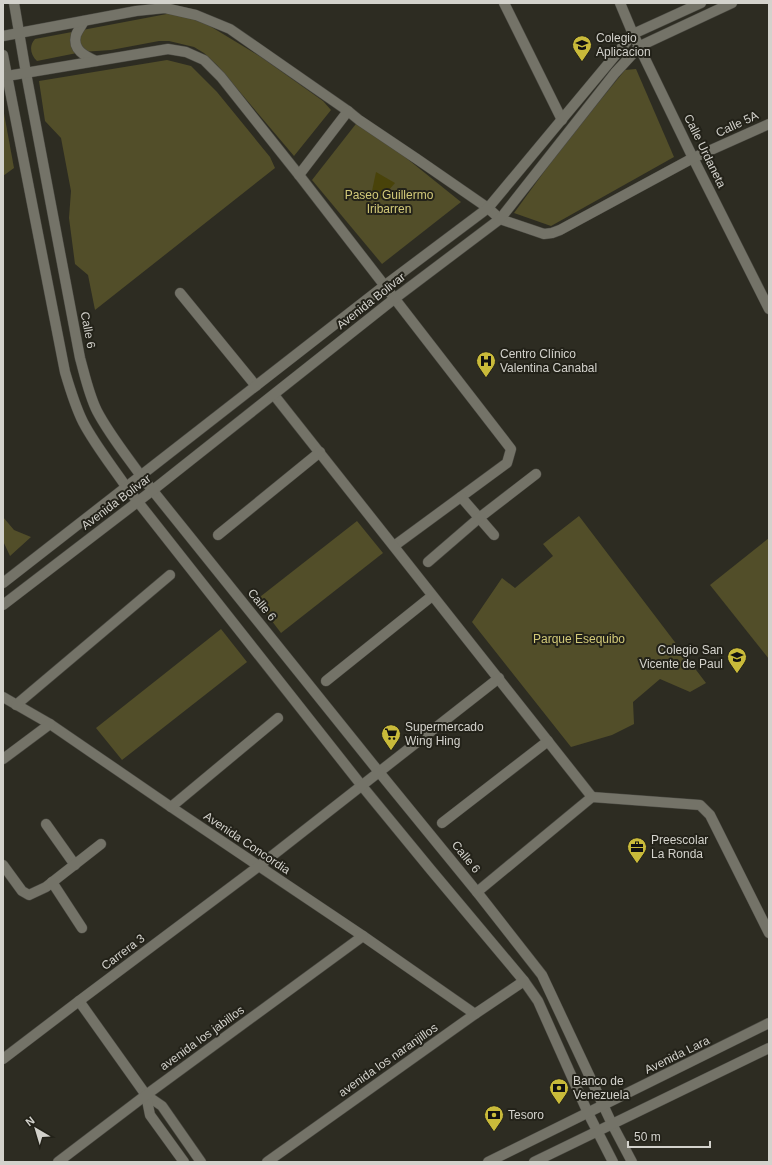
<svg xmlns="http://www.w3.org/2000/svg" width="772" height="1165" font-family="Helvetica,sans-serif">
	<rect width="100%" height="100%" fill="#2d2c22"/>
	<!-- green -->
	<g fill="#524e29">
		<path d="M172 13 195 17 261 57 323 101 331 110 294 156 217 65 204 53 194 47 169 41H159L111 50 82 52 37 61C30 55 29 45 35 39Z"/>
		<polygon points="167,60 191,66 217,92 270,157 275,168 95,310 88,275 75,264 69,218 71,191 61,138 45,121 39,81"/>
		<polygon points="636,69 674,157 551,226 514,213 562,147 625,70"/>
		<polygon points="3,108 14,168 3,176"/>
		<polygon points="359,120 461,202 382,264 312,180"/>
		<polygon points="579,516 706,683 690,692 660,679 633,702 634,724 612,735 571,747 472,622 502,578 515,588 553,556 543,544"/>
		<polygon points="3,517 14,530 31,537 10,556 3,541"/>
		<polygon points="357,521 383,553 281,633 256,600"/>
		<polygon points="769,538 769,659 710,585"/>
		<polygon points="221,629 247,662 122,760 96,728"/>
	</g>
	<!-- water -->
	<polygon fill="#49430a" points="376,172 395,183 381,199 372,191"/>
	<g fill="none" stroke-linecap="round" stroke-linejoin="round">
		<defs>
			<g id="minor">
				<path d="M14 3 26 73 80 358C85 376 89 395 97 411 109 434 126 455 141 476L379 772 477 892 542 975 612 1124 632 1162"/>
				<polyline points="504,3 562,120"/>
				<polyline points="620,3 633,34 693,158 769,309"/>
				<path d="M84 21C82 25 78 30 76 35 72 50 85 56 96 61"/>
				<polyline points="3,36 136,11 165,8 196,15 230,29 348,111 359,120 417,159 488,208 500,219 544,234 552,233 560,230 693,158 769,124"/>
				<path d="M3 55 65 372C70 389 75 406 83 422 95 445 112 466 127 488L362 786 431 870 524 981 538 1001 588 1113 613 1162"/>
				<polyline points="7,76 168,49 186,52 204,60 221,77 299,175 511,449 507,463 394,546"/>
				<polyline points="299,175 348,111"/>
				<polyline points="180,293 256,386"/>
				<polyline points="274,395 592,797"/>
				<polyline points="461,497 494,535"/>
				<polyline points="218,535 320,452"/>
				<polyline points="428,562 479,518 536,474"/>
				<polyline points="3,583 384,286 488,208 633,34 701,3"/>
				<polyline points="3,605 153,490 394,299 500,219 615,73 640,46 732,3"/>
				<polyline points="326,681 432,596"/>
				<polyline points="3,697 50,724 171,807 363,936 475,1014"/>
				<polyline points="16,705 170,575"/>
				<polyline points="3,759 50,724"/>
				<polyline points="171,807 278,718"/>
				<polyline points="442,823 548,741"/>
				<polyline points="46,824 75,865"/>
				<polyline points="3,865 22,891 29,895 46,887 101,844"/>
				<polyline points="52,882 82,928"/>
				<polyline points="477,892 592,797 700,805 710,815 769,933"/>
				<polyline points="79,1001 146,1095 162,1106 201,1162"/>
				<polyline points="3,1059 79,1001 259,866 499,678"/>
				<polyline points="146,1095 150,1115 184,1162"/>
				<polyline points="58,1162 146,1095 363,936"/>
				<polyline points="267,1162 475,1014 524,981"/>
				<polyline points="488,1162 769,1023"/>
				<polyline points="534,1162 769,1048"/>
			</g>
		</defs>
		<!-- minor casing -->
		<use href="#minor" stroke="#4a4942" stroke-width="11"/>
		<!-- minor -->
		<use href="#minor" stroke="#747368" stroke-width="10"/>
	</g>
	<!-- icons -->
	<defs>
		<symbol id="school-pin" viewBox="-11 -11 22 30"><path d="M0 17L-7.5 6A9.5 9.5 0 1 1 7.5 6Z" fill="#c9ba3a" stroke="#232219"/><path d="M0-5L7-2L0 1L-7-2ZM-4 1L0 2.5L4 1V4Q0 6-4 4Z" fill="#111"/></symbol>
		<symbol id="hospital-pin" viewBox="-11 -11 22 30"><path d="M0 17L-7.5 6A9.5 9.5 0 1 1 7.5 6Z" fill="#c9ba3a" stroke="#232219"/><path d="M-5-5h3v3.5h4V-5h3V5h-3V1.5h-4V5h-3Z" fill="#111"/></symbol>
		<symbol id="supermarket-pin" viewBox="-11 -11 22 30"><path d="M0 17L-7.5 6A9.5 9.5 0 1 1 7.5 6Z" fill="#c9ba3a" stroke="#232219"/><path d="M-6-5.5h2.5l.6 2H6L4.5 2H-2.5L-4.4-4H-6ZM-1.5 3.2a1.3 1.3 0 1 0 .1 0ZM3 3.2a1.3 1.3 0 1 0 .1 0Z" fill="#111"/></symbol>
		<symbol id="office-pin" viewBox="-11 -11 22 30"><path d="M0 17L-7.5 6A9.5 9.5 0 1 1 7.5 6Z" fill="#c9ba3a" stroke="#232219"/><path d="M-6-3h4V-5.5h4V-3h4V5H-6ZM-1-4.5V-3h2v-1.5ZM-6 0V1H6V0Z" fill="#111"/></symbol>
		<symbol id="bank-pin" viewBox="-11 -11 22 30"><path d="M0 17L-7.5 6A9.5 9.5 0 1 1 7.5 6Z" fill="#c9ba3a" stroke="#232219"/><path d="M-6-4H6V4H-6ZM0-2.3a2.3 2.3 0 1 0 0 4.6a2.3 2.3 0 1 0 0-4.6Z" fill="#111"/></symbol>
	</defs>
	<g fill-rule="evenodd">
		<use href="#school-pin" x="571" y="34" width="22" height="30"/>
		<use href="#hospital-pin" x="475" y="350" width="22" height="30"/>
		<use href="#school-pin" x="726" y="646" width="22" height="30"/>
		<use href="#supermarket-pin" x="380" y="723" width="22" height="30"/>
		<use href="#office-pin" x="626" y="836" width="22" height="30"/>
		<use href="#bank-pin" x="548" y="1077" width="22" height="30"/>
		<use href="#bank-pin" x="483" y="1104" width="22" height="30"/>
	</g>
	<g text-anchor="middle" stroke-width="4" stroke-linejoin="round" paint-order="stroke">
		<!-- poi labels -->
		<g font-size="12" fill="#d3d2cc" stroke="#232219" text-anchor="start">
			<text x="596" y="42">Colegio<tspan x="596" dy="14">Aplicacion</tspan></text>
			<text x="500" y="358">Centro Clínico<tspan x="500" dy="14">Valentina Canabal</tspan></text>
			<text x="723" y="654" text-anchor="end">Colegio San<tspan x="723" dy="14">Vicente de Paul</tspan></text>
			<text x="405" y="731">Supermercado<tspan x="405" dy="14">Wing Hing</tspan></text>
			<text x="651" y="844">Preescolar<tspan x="651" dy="14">La Ronda</tspan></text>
			<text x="573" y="1085">Banco de<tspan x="573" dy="14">Venezuela</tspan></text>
			<text x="508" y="1119">Tesoro</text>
		</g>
		<!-- street labels -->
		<g font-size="12" fill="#d3d2cc" stroke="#232219">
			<text transform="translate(737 124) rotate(-25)" y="4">Calle 5A</text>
			<text transform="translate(705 151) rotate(64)" y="4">Calle Urdaneta</text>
			<text transform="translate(371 301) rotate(-38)" y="4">Avenida Bolivar</text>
			<text transform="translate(88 330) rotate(79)" y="4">Calle 6</text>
			<text transform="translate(116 502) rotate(-37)" y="4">Avenida Bolivar</text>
			<text transform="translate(262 605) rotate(51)" y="4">Calle 6</text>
			<text transform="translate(247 843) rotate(34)" y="4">Avenida Concordia</text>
			<text transform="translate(466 857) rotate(51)" y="4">Calle 6</text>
			<text transform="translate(123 952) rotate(-37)" y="4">Carrera 3</text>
			<text transform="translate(202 1038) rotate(-36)" y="4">avenida los jabillos</text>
			<text transform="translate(677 1055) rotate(-26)" y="4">Avenida Lara</text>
			<text transform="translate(388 1060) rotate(-35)" y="4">avenida los naranjillos</text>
		</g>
		<!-- park labels -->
		<g font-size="12" fill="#d3ca79" stroke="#232219">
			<text x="389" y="199">Paseo Guillermo<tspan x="389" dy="14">Iribarren</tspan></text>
			<text x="579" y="643">Parque Esequibo</text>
		</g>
	</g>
	<!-- border -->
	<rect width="772" height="1165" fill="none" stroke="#d3d2cc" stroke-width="8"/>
	<!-- north arrow -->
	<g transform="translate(36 1129) rotate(322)" stroke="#232219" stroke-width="3" paint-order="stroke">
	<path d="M0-3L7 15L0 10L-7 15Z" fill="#d3d2cc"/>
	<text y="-6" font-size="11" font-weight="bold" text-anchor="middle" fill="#d3d2cc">N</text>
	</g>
	<!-- scale -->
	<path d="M628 1141v6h82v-6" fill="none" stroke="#d3d2cc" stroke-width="2"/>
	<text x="634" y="1141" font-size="12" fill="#d3d2cc" stroke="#232219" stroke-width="3" paint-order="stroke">50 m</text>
</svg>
